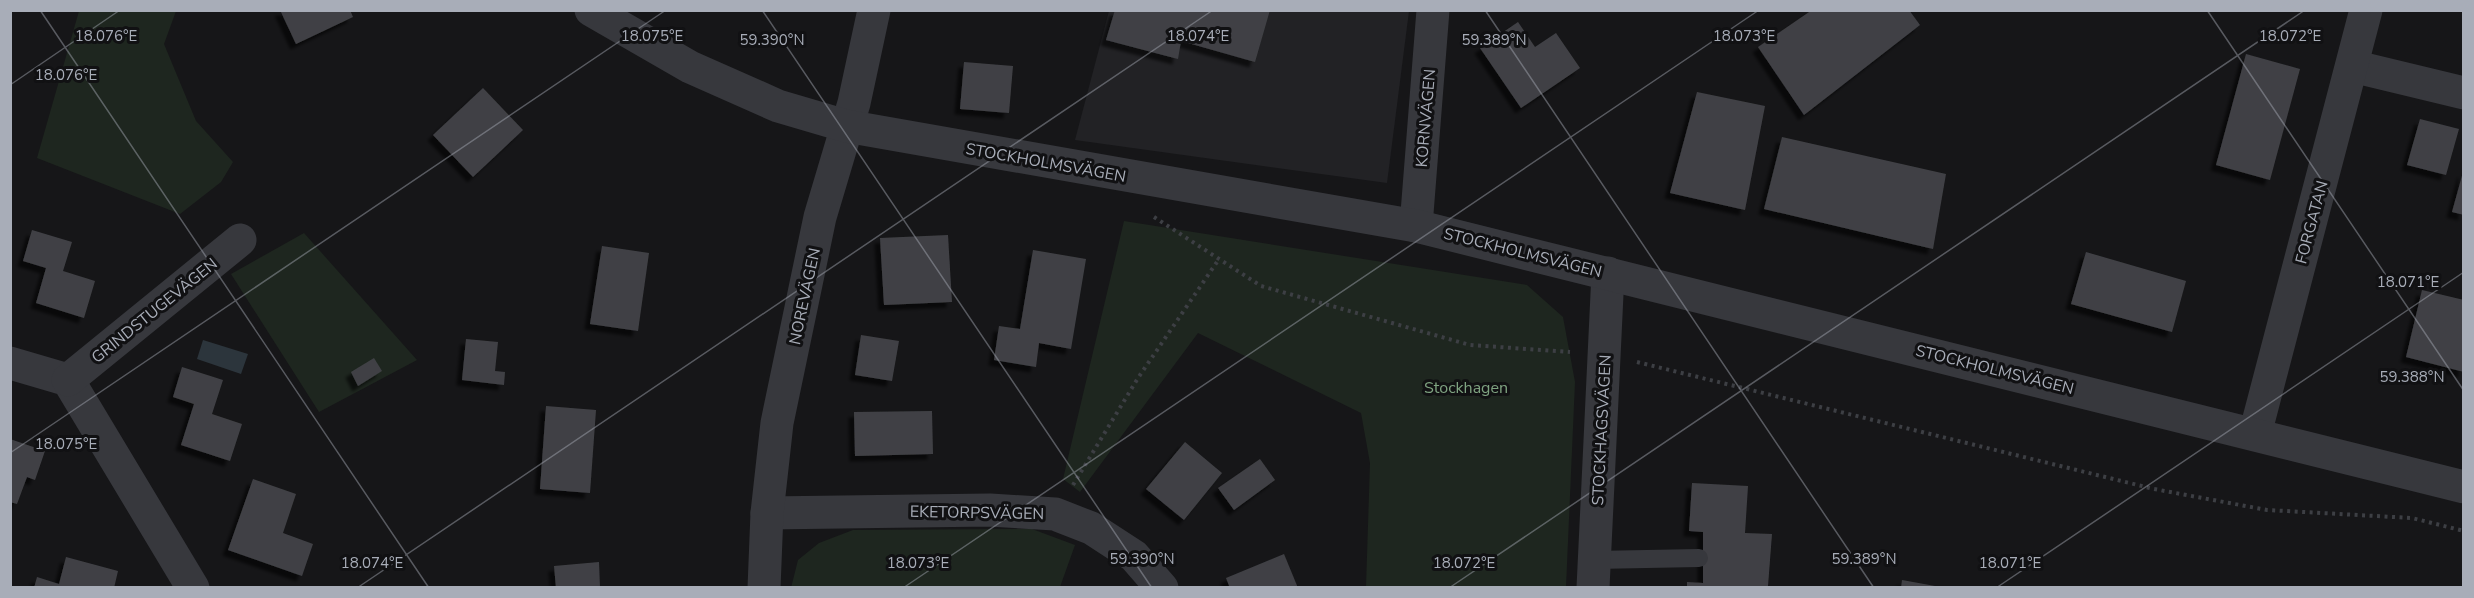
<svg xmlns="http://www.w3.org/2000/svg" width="2474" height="598" font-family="'Nunito Sans',sans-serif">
	<defs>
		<filter id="shadow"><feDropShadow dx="-5.5" dy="5.5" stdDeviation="1.5" flood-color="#0009"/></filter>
	</defs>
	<rect width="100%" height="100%" fill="#161618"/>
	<!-- built -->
	<polygon fill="#222225" points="1109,11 1409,11 1387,183 1075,140"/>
	<!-- green -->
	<g fill="#1e261f">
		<polygon points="79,11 176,11 164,44 196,121 233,162 221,182 180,214 37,158"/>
		<polygon points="1124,221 1527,285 1563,317 1575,382 1566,587 1366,587 1370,463 1361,413 1198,333 1080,492 1063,479"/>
		<polygon points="304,233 417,360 319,412 231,274"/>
		<polygon points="1032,529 1075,545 1060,587 791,588 798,560 819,543 853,530"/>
	</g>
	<!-- water -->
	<polygon fill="#2c353c" points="203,340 248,354 241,374 197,359"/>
	<!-- building -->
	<g fill="#404145" filter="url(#shadow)">
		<polygon points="280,10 350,10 353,17 296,44"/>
		<polygon points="1115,10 1270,10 1255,62 1181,41 1178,59 1106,40"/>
		<polygon points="1812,10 1909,10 1920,25 1804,115 1758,47"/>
		<polygon points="1518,22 1535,47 1556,33 1580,68 1521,108 1480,48"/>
		<polygon points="2246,54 2300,69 2270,180 2216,165"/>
		<polygon points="964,62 1013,66 1009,113 960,109"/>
		<polygon points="483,88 523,130 473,177 433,135"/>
		<polygon points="1697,92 1765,106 1745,210 1670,193"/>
		<polygon points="2420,119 2459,129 2446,175 2407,165"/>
		<polygon points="1782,137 1946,174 1933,249 1764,209"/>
		<polygon points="2463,172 2464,172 2464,215 2452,212"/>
		<polygon points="32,230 72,242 63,271 95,281 84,318 36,303 46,268 23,261"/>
		<polygon points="948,235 952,302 884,305 880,238"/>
		<polygon points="602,246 649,253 638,331 590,324"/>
		<polygon points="1033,250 1086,259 1071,349 1039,343 1036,367 994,360 999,326 1020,329"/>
		<polygon points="2086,252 2186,281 2172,332 2071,304"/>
		<polygon points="2422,290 2464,300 2464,372 2406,357"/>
		<polygon points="861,335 899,341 892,381 855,375"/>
		<polygon points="466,339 498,342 495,371 505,372 504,385 462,380"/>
		<polygon points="374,358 382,371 358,386 351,372"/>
		<polygon points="182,367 223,380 212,414 242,424 230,461 181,445 194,404 173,397"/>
		<polygon points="546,406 596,410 590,493 540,489"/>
		<polygon points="932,411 933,454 855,456 854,412"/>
		<polygon points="10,439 45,451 35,480 27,477 17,504 10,502"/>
		<polygon points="1185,442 1222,473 1184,520 1146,489"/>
		<polygon points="1260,459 1275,480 1234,510 1218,488"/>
		<polygon points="253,479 296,494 283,533 313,544 302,576 228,550"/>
		<polygon points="1692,483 1748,486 1745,533 1772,534 1768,586 1687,588 1687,582 1703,583 1703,532 1689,531"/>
		<polygon points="1284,554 1298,588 1230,588 1226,578"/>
		<polygon points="66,557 118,571 114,588 34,588 37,577 59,584"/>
		<polygon points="599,562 600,588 556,588 554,566"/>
		<polygon points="1902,580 1935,586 1935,588 1901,588"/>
	</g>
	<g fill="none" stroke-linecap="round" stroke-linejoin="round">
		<!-- path -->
		<g stroke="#3d3f44" stroke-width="4" stroke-dasharray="3 4.5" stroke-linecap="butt">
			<polyline points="1154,217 1261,286 1470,345 1570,352"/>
			<polyline points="1637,362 2154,489 2267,510 2412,518 2464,531"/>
			<polyline points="1073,485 1138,378 1219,259"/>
		</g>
		<!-- service -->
		<polyline stroke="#37383d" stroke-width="18" points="1594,560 1699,558"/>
		<!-- minor -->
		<g stroke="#37383d" stroke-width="33">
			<polyline points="2352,66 2464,93"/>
			<polyline points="1416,226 1433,10"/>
			<polyline points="10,363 68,380 193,588"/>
			<polyline points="68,380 240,240"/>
			<polyline points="2255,434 2366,10"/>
			<polyline points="767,513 990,510 1055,514 1091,528 1134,556 1162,588"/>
			<polyline points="764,588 767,513 777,423 820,217 854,103 874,10"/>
			<polyline points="1593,588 1608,273"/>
		</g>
		<!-- tertiary -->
		<polyline stroke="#37383d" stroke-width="33" points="591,10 690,67 778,106 846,126 1416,226 2464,487"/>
	</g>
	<!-- ticks -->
	<path fill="none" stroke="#a8adb8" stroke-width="1.5" stroke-opacity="0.45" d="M40 10 429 588M762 10 1152 588M1485 10 1874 588M2207 10 2464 391M10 85 120 10M10 453 666 10M357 588 1213 10M903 588 1759 10M1449 588 2305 10M1996 588 2464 272"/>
	<g text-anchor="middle" stroke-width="6" stroke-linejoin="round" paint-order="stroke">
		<!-- street labels -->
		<g font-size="16" fill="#a8adb8" stroke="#111113">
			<text transform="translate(1425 118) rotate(-85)" y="6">KORNVÄGEN</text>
			<text transform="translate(1046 162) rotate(10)" y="6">STOCKHOLMSVÄGEN</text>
			<text transform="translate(2311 222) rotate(-75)" y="6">FORGATAN</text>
			<text transform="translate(1523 252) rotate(14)" y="6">STOCKHOLMSVÄGEN</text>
			<text transform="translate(804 296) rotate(-78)" y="6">NOREVÄGEN</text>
			<text transform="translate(154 310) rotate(-39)" y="6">GRINDSTUGEVÄGEN</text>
			<text transform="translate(1995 369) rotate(14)" y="6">STOCKHOLMSVÄGEN</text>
			<text transform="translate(1601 430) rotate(-87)" y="6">STOCKHAGSVÄGEN</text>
			<text transform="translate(977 512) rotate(1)" y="6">EKETORPSVÄGEN</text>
		</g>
		<!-- park labels -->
		<g font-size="16" fill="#7fa381" stroke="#111113">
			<text x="1466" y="393">Stockhagen</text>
		</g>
	</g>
	<g font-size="15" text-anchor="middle" fill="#a8adb8" stroke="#111113" stroke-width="6" stroke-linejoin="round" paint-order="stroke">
		<text x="106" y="41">18.076°E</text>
		<text x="652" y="41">18.075°E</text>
		<text x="1198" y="41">18.074°E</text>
		<text x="1744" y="41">18.073°E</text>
		<text x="2290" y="41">18.072°E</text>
		<text x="772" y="45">59.390°N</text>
		<text x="1494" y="45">59.389°N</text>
		<text x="66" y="80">18.076°E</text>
		<text x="2408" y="287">18.071°E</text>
		<text x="2412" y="382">59.388°N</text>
		<text x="66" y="449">18.075°E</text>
		<text x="1142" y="564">59.390°N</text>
		<text x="1864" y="564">59.389°N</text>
		<text x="372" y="568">18.074°E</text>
		<text x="918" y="568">18.073°E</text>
		<text x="1464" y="568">18.072°E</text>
		<text x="2010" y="568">18.071°E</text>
	</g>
	<!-- border -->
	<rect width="2474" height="598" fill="none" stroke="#a8adb8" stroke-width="24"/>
</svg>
